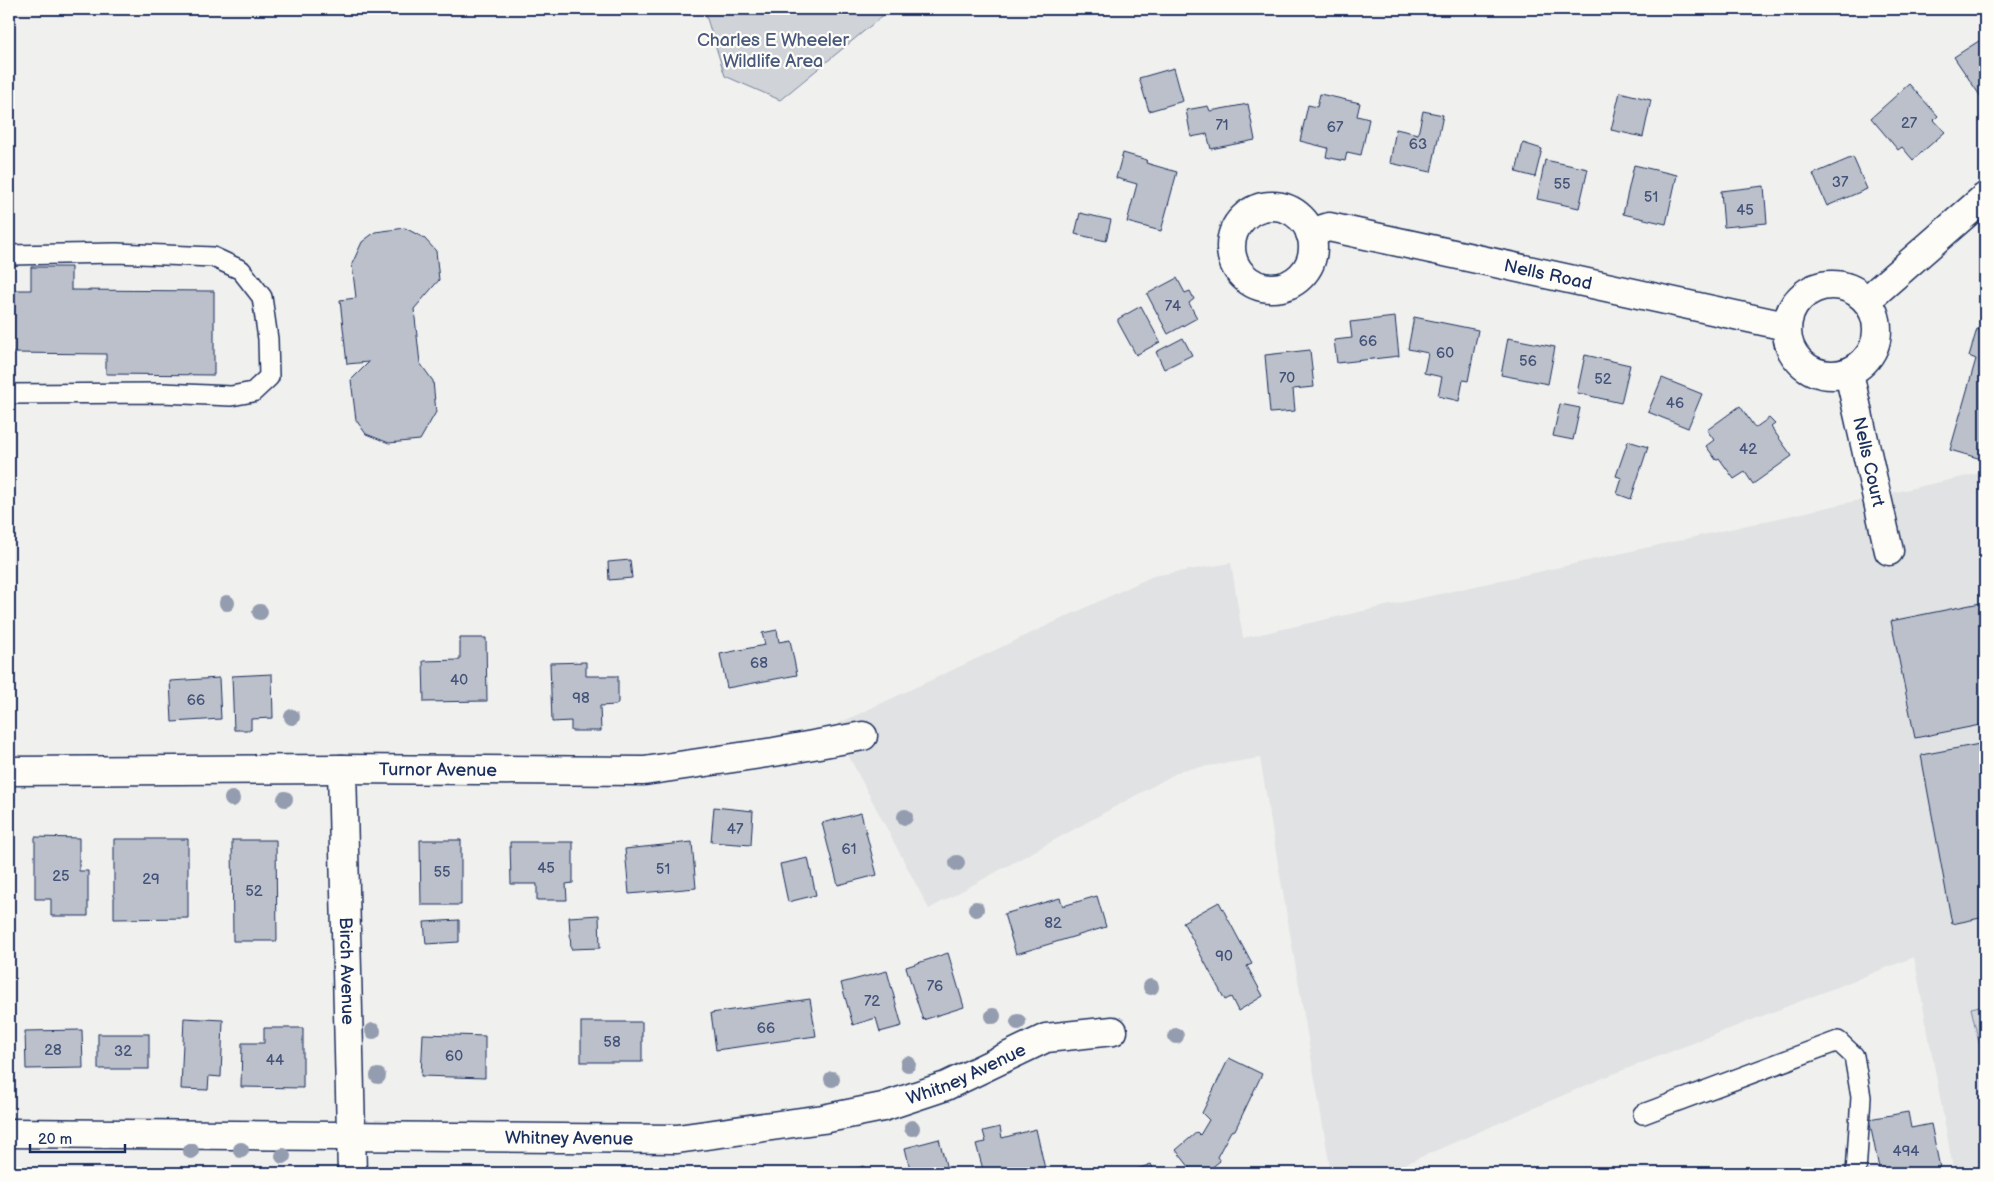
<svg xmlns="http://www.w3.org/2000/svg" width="1994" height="1182" font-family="'Balsamiq Sans',sans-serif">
	<rect width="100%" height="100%" fill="#f0f0ee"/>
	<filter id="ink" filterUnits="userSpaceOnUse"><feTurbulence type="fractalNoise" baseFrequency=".02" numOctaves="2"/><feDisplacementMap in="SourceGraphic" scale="10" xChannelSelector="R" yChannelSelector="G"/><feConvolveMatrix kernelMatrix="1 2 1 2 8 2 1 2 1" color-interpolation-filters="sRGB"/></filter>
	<g filter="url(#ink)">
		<!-- built -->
		<polygon fill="#e0e2e3" points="1985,472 1985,1173 1954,1173 1914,957 1603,1078 1384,1173 1331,1173 1260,758 1182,770 929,909 833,726 1153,576 1231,563 1243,638"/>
		<!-- green -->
		<g fill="#d0d3d8" stroke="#76819b">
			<polygon points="704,9 891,9 780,100 725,76"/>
			<polygon points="1985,1005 1985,1069 1971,1008"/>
		</g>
		<!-- building -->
		<g fill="#bbc0ca" stroke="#1b2f5e">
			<polygon points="1985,37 1985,103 1954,57"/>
			<polygon points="1174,68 1183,101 1149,111 1139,78"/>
			<polygon points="1909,84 1938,116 1934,120 1945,132 1913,160 1902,147 1898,150 1871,118"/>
			<polygon points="1620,92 1651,100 1643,137 1611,130"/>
			<polygon points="1320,94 1360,103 1357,116 1369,119 1361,155 1347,152 1345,161 1326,157 1328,148 1300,141 1308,105 1317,107"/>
			<polygon points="1248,104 1255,140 1211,149 1207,134 1191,137 1186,110 1208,106 1210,111"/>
			<polygon points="1423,111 1443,115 1431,172 1390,163 1396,129 1418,134"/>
			<polygon points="1523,143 1542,149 1535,177 1516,172"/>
			<polygon points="1123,153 1147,160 1146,163 1177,172 1161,231 1127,222 1137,184 1116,178"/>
			<polygon points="1853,157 1867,189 1827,206 1813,174"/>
			<polygon points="1545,160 1588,169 1579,208 1537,199"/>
			<polygon points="1634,165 1677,175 1666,224 1623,214"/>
			<polygon points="1764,186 1767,223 1724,227 1721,191"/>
			<polygon points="1080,213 1111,220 1106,241 1075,234"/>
			<polygon points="405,228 424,238 436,251 439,280 414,309 420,363 433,381 436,412 420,440 389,443 366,434 356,420 351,380 369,362 347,364 340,300 356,298 352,264 362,242 375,232"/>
			<polygon points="31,267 71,267 71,290 214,291 214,375 106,374 106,354 9,353 9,290 31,290"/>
			<polygon points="1177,278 1185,293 1190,291 1194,299 1189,303 1197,318 1168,334 1147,294"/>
			<polygon points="1141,306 1160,342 1136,355 1118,322 1118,319"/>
			<polygon points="1395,317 1399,356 1337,363 1334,340 1352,338 1350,322"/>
			<polygon points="1414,317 1478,330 1468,381 1463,380 1459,401 1438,396 1442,377 1424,373 1428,353 1408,349"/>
			<polygon points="1977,329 1985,332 1985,460 1950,450 1976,359 1969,356"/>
			<polygon points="1183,338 1192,355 1164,369 1156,352"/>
			<polygon points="1508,338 1555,347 1548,384 1501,375"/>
			<polygon points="1310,350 1314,387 1293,389 1295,411 1270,413 1265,355"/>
			<polygon points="1585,355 1630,365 1621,403 1577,393"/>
			<polygon points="1662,378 1702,394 1688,428 1648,412"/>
			<polygon points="1560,404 1580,408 1573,440 1553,436"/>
			<polygon points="1740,406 1755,428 1769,418 1775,424 1771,427 1792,456 1753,484 1745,472 1734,479 1719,458 1716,460 1706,446 1714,440 1707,430"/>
			<polygon points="1628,441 1648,447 1631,499 1617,494 1622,478 1616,476"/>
			<polygon points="630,560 632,578 609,580 608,562"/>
			<polygon points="1985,602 1985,724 1915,738 1891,621"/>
			<polygon points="777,630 779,642 790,640 797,675 727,688 720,654 765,645 762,633"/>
			<polygon points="460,638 486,638 487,701 424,702 423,661 460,660"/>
			<polygon points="586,662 586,676 618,676 618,702 616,705 600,706 601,731 571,731 571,721 552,722 550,663"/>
			<polygon points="272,674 273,718 251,719 251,730 234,730 232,676"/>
			<polygon points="219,678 221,719 172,722 170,681"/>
			<polygon points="1985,743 1985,917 1952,924 1921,755"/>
			<polygon points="714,807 753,811 751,845 711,842"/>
			<polygon points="861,813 877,875 838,885 822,823"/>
			<polygon points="35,837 79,838 79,871 88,871 88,916 51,916 51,899 35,899"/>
			<polygon points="114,839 188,839 188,918 114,919"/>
			<polygon points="232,840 276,840 277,941 233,941"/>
			<polygon points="420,840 461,840 461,905 421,905"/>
			<polygon points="510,842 573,842 573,883 566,884 567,900 537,900 537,884 511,884"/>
			<polygon points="692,842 696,888 629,894 625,849"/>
			<polygon points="808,858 816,895 788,902 780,864"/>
			<polygon points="1097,896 1106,927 1016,954 1004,914 1060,898 1063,906"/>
			<polygon points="1219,902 1252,964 1247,966 1263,996 1238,1011 1231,997 1225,1000 1183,922"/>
			<polygon points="599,915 600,948 571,949 569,917"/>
			<polygon points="459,920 459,942 426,944 424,922"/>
			<polygon points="948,953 964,1007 923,1020 906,967"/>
			<polygon points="887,971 902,1026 880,1032 876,1018 853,1025 841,983"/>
			<polygon points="810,999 816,1036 716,1050 711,1013"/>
			<polygon points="184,1018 223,1020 221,1077 209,1076 208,1090 181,1089"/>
			<rect x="581" y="1022" width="61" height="40"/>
			<polygon points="264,1028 303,1028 303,1088 241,1087 242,1043 264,1043"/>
			<polygon points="82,1030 83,1068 26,1069 25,1031"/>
			<rect x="98" y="1034" width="51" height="35"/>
			<polygon points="423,1034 485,1036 485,1078 421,1076"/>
			<polygon points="1229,1058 1262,1074 1235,1130 1231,1131 1217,1157 1220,1161 1205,1173 1194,1173 1176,1150 1197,1132 1200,1135 1209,1120 1202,1113"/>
			<polygon points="1908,1112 1911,1128 1931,1124 1941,1173 1880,1173 1869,1119"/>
			<polygon points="1000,1127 1002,1138 1036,1129 1045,1169 1028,1173 984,1173 976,1144 986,1142 983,1131"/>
			<polygon points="939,1139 948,1173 911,1173 905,1148"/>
			<polygon points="1151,1164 1155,1173 1127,1173"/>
			<polygon points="864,1166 866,1173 840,1173"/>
		</g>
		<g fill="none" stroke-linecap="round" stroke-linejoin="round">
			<defs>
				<g id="service">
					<polyline points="9,255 116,253 213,257 241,270 262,297 268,339 269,377 253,392 231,396 162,393 9,394"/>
					<polyline points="1643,1114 1838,1041 1854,1056 1861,1097 1856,1173"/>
				</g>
				<g id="minor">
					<circle cx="1272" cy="247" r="41"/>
					<path id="s1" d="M1310 233 1329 227 1786 326"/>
					<circle cx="1832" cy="330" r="45"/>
					<polyline points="1867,300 1985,197"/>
					<path id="s2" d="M1849 373 1889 551"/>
					<path id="s3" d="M342 769 352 1173"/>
					<path id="s4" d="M9 771 342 769 644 771 774 752 863 736"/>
					<path id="s5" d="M9 1133 677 1139 823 1119 883 1107 946 1086 1046 1038 1113 1031"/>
				</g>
			</defs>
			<!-- service casing -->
			<use href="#service" stroke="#1b2f5e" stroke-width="22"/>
			<!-- minor casing -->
			<use href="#minor" stroke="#1b2f5e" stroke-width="31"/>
			<!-- service -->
			<use href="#service" stroke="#fdfcf7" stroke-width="19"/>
			<!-- minor -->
			<use href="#minor" stroke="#fdfcf7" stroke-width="28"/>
		</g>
		<!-- trees -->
		<g fill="#949caf">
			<circle cx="227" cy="603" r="8"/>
			<circle cx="260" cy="612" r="8"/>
			<circle cx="292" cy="717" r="8"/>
			<circle cx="232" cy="799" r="8"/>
			<circle cx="285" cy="799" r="8"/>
			<circle cx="905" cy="817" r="8"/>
			<circle cx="957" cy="863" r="8"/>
			<circle cx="976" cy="909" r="8"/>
			<circle cx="1151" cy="987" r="8"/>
			<circle cx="993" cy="1016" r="8"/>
			<circle cx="1018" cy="1022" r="8"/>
			<circle cx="373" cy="1031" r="8"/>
			<circle cx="1176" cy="1036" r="8"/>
			<circle cx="908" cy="1064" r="8"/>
			<circle cx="378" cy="1076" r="8"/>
			<circle cx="832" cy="1079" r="8"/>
			<circle cx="912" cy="1128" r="8"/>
			<circle cx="241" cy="1150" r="8"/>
			<circle cx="191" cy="1151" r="8"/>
			<circle cx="283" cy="1156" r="8"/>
		</g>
	</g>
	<g text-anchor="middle" stroke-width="4.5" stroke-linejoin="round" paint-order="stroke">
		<!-- number labels -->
		<g font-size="15" fill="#435379">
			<text x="1909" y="128">27</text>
			<text x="1222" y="130">71</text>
			<text x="1335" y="132">67</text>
			<text x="1418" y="149">63</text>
			<text x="1840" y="187">37</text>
			<text x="1562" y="189">55</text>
			<text x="1651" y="202">51</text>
			<text x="1745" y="215">45</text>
			<text x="1173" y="311">74</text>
			<text x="1368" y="346">66</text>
			<text x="1445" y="358">60</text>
			<text x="1528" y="366">56</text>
			<text x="1287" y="383">70</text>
			<text x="1603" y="384">52</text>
			<text x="1675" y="408">46</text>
			<text x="1748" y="454">42</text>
			<text x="759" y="668">68</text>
			<text x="459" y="685">40</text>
			<text x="581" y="703">98</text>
			<text x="196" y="705">66</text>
			<text x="735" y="834">47</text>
			<text x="849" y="854">61</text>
			<text x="546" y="873">45</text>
			<text x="663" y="874">51</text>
			<text x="442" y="877">55</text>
			<text x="61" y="881">25</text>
			<text x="151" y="884">29</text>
			<text x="254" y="896">52</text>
			<text x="1053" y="928">82</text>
			<text x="1224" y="961">90</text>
			<text x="935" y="991">76</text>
			<text x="872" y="1006">72</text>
			<text x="766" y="1033">66</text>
			<text x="612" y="1047">58</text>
			<text x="53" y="1055">28</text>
			<text x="123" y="1056">32</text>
			<text x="454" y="1061">60</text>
			<text x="275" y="1065">44</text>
			<text x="1906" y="1156">494</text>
		</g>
		<!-- park labels -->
		<g font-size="18" fill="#48587c" stroke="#fdfcf7">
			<text x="773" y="46">Charles E Wheeler<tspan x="773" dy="21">Wildlife Area</tspan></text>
		</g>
		<!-- street labels -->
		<g font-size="18" fill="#1b2f5e" stroke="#fdfcf7">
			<text dy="6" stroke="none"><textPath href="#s1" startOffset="244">Nells Road</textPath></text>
			<text dy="6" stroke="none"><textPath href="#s2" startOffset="91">Nells Court</textPath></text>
			<text dy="6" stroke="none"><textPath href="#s4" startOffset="429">Turnor Avenue</textPath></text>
			<text dy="6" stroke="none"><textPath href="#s3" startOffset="202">Birch Avenue</textPath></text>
			<text dy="6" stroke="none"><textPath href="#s5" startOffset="966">Whitney Avenue</textPath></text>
			<text dy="6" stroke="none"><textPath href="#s5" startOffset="560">Whitney Avenue</textPath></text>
		</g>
	</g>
	<!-- margin -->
	<rect width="1994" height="1182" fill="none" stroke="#fdfcf7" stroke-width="30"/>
	<rect x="15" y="15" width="1964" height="1152" fill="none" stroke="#1b2f5e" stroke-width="2" filter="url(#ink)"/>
	<!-- scale -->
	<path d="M30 1144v8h95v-8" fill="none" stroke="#1b2f5e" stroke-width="2.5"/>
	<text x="38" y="1144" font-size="15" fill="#1b2f5e" stroke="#fdfcf7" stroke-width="4" paint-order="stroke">20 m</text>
</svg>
